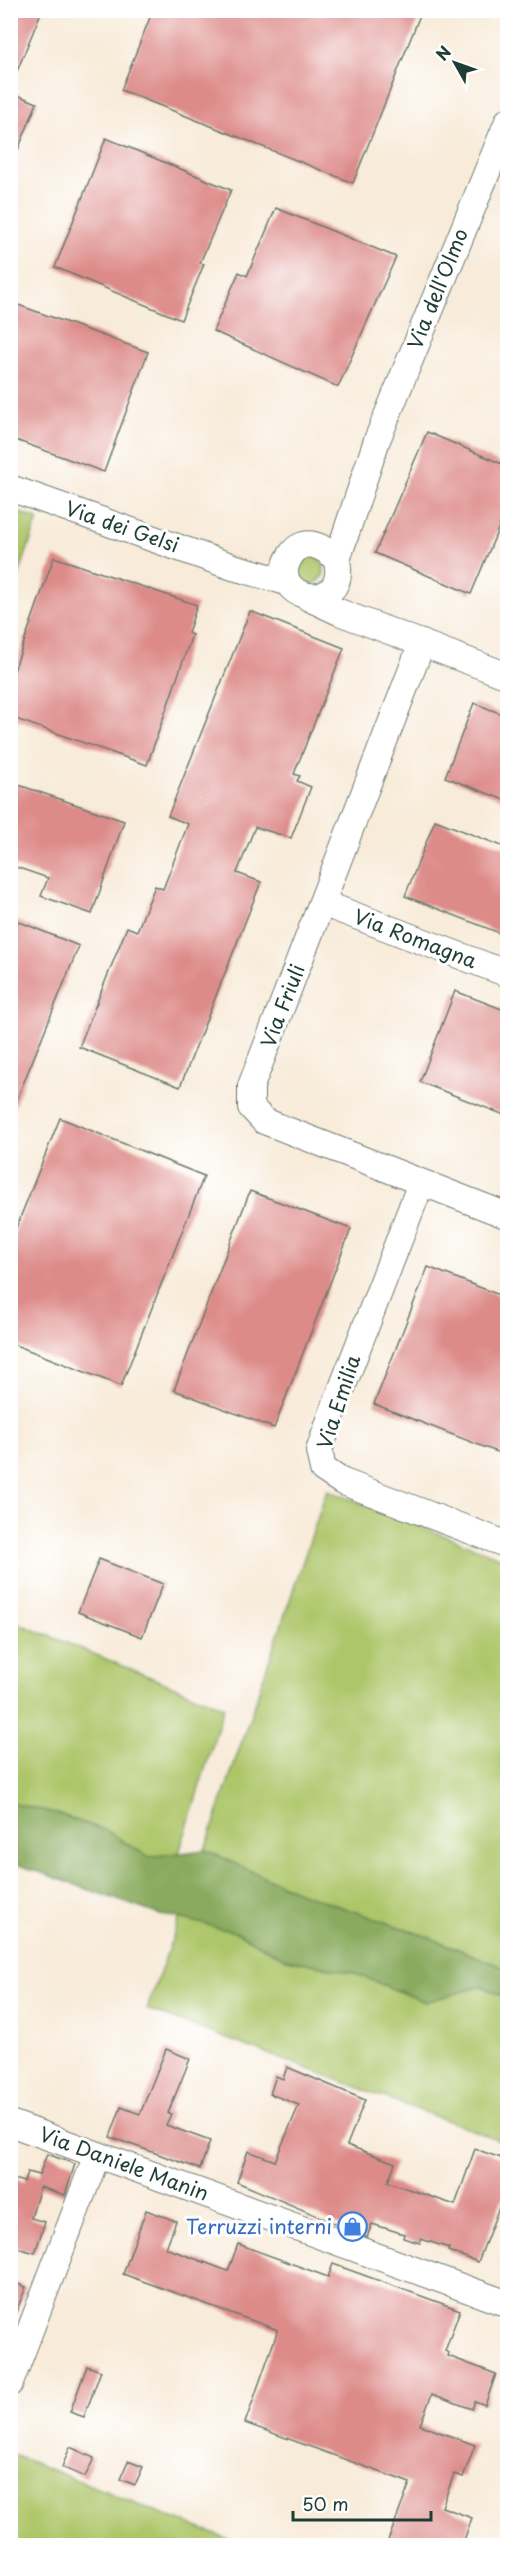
<svg xmlns="http://www.w3.org/2000/svg" width="518" height="2556" font-family="'Playpen Sans',sans-serif">
	<rect width="100%" height="100%" fill="#fff"/>
	<filter id="ink" filterUnits="userSpaceOnUse"><feTurbulence type="fractalNoise" baseFrequency=".0167" numOctaves="2"/><feDisplacementMap in="SourceGraphic" scale="12" xChannelSelector="R" yChannelSelector="G"/><feConvolveMatrix kernelMatrix="1 2 1 2 8 2 1 2 1" color-interpolation-filters="sRGB"/></filter>
	<filter id="wash" filterUnits="userSpaceOnUse"><feTurbulence type="fractalNoise" baseFrequency=".008" numOctaves="4" result="noise"/><feDisplacementMap in="SourceGraphic" scale="24" xChannelSelector="R" yChannelSelector="G"/><feGaussianBlur stdDeviation="1.35" result="paint"/><feColorMatrix in="noise" values="0 0 0 0 0 0 0 0 0 0 0 0 0 0 0 0 0 1.4 0 .05"/><feComposite in="paint" operator="in"/></filter>
	<g filter="url(#wash)">
		<rect width="100%" height="100%" fill="#f8ebd9"/>
		<!-- green -->
		<g fill="#aec66b" stroke="#668250" stroke-width="1.5">
			<polygon points="11,510 38,519 11,598 10,510"/>
			<circle cx="310" cy="570" r="14"/>
			<polygon points="327,1490 507,1560 507,1969 431,1938 298,1892 205,1850"/>
			<polygon points="10,1620 224,1707 179,1853 148,1857 107,1831 55,1813 11,1803"/>
			<polygon points="180,1917 238,1933 283,1958 354,1973 425,2002 482,1986 507,1998 507,2143 147,2009"/>
			<polygon points="11,2454 242,2545 11,2545"/>
		</g>
		<!-- forest -->
		<polygon fill="#8aab5f" stroke="#54744a" stroke-width="1.5" points="10,1803 55,1813 107,1831 148,1857 205,1850 298,1892 431,1938 507,1969 507,1998 482,1986 425,2002 354,1973 283,1958 238,1933 180,1918 160,1915 11,1862"/>
		<g id="blocks">
			<!-- building -->
			<g fill="#dd8b89">
				<polygon points="10,10 42,10 11,86 10,86"/>
				<polygon points="153,10 422,10 353,183 121,90"/>
				<polygon points="10,92 37,103 11,167 10,167"/>
				<polygon points="106,138 231,190 200,263 204,264 181,320 55,267"/>
				<polygon points="276,208 396,257 338,387 213,331 239,272 247,276"/>
				<polygon points="10,302 148,352 104,472 10,438"/>
				<polygon points="427,432 507,466 507,508 471,594 375,553"/>
				<polygon points="54,557 197,605 188,633 192,635 147,765 10,717 10,682"/>
				<polygon points="250,611 344,648 294,774 300,776 297,781 311,787 291,838 255,827 237,873 261,882 180,1087 79,1047 127,927 137,931 155,886 163,889 188,824 168,816"/>
				<polygon points="474,703 507,716 507,801 445,777"/>
				<polygon points="10,782 124,821 92,914 41,896 48,878 10,865"/>
				<polygon points="435,820 507,848 507,936 405,896"/>
				<polygon points="10,918 79,946 11,1114 10,1114"/>
				<polygon points="455,991 507,1011 507,1116 420,1082"/>
				<polygon points="60,1118 204,1176 121,1386 10,1343 10,1243"/>
				<polygon points="250,1191 351,1229 274,1428 174,1390"/>
				<polygon points="428,1267 507,1298 507,1456 374,1404"/>
				<polygon points="99,1559 163,1584 142,1637 78,1612"/>
				<polygon points="166,2049 190,2059 168,2113 171,2114 166,2125 210,2141 200,2169 110,2137 121,2107 140,2114"/>
				<polygon points="287,2067 365,2100 347,2145 395,2163 388,2182 455,2205 475,2149 507,2160 507,2199 503,2197 478,2262 448,2251 449,2248 421,2239 420,2243 403,2238 404,2234 372,2224 367,2237 237,2182 248,2151 275,2161 299,2105 270,2094 276,2076 283,2079"/>
				<polygon points="47,2154 75,2164 65,2195 40,2187 31,2218 45,2222 35,2253 10,2246 10,2178 24,2182 27,2172 39,2175"/>
				<polygon points="146,2210 176,2221 166,2248 228,2271 238,2244 328,2277 333,2264 460,2310 445,2351 449,2353 448,2356 496,2374 485,2405 475,2401 472,2409 432,2394 420,2425 475,2445 463,2477 454,2474 442,2507 472,2518 462,2546 386,2546 410,2483 245,2423 278,2330 123,2274"/>
				<polygon points="10,2281 26,2287 11,2325 10,2324"/>
				<polygon points="87,2366 101,2371 84,2417 70,2412"/>
				<polygon points="70,2447 94,2458 85,2477 62,2467"/>
				<polygon points="128,2461 143,2467 135,2485 120,2479"/>
			</g>
		</g>
	</g>
	<g filter="url(#ink)">
		<use href="#blocks" fill-opacity="0" stroke="#6b7a6e" stroke-width="1.5"/>
		<g fill="none" stroke-linecap="round" stroke-linejoin="round">
			<defs>
				<g id="minor">
					<polyline points="10,488 233,567 287,582"/>
					<path d="M337 560C325 547 304 535 291 555 262 598 349 619 337 560L377 440 508 121"/>
					<polyline points="309,598 339,612 508,676"/>
					<polyline points="422,643 251,1086 251,1107 264,1121 508,1216"/>
					<polyline points="322,903 508,974"/>
					<polyline points="421,1183 332,1414 319,1451 323,1469 341,1481 508,1545"/>
					<polyline points="10,2123 508,2304"/>
					<polyline points="10,2383 97,2155"/>
				</g>
			</defs>
			<!-- minor casing -->
			<use href="#minor" stroke="#6b7a6e" stroke-width="28"/>
			<!-- minor -->
			<use href="#minor" stroke="#fff" stroke-width="26"/>
		</g>
	</g>
	<!-- icons -->
	<defs>
		<symbol id="shop-ring" viewBox="-11 -11 22 22"><circle r="9.5" fill="#fff" stroke="#3f7fe0" stroke-width="1.5"/><path d="M-5-2.5h2.3a2.7 3.5 0 0 1 5.4 0H5L5.5 6h-11ZM-1.5-2.5h3a1.5 2.3 0 0 0-3 0Z" fill="#3f7fe0"/></symbol>
	</defs>
	<g fill-rule="evenodd">
		<use href="#shop-ring" x="336" y="2210" width="33" height="33"/>
	</g>
	<g text-anchor="middle" stroke-width="6" stroke-linejoin="round" paint-order="stroke">
		<!-- street labels -->
		<g font-size="20" fill="#1f3d34" stroke="#fff">
			<text transform="translate(438 289) rotate(-68)" y="7">Via dell'Olmo</text>
			<text transform="translate(122 527) rotate(19)" y="7">Via dei Gelsi</text>
			<text transform="translate(415 939) rotate(21)" y="7">Via Romagna</text>
			<text transform="translate(283 1006) rotate(-69)" y="7">Via Friuli</text>
			<text transform="translate(339 1402) rotate(-72)" y="7">Via Emilia</text>
			<text transform="translate(124 2164) rotate(20)" y="7">Via Daniele Manin</text>
		</g>
		<!-- shop labels -->
		<g font-size="20" fill="#366cbe" stroke="#fff" text-anchor="end">
			<text x="332" y="2234">Terruzzi interni</text>
		</g>
	</g>
	<!-- margin -->
	<rect width="518" height="2556" fill="none" stroke="#fff" stroke-width="36"/>
	<!-- north arrow -->
	<g transform="translate(455 63) rotate(310)" stroke="#ffffff" stroke-width="4.5" paint-order="stroke">
	<path d="M0-4.5L10 22L0 15L-10 22Z" fill="#1f3d34"/>
	<text y="-9" font-size="16" font-weight="bold" text-anchor="middle" fill="#1f3d34">N</text>
	</g>
	<!-- scale -->
	<path d="M293 2511v9h138v-9" fill="none" stroke="#1f3d34" stroke-width="3"/>
	<text x="302" y="2511" font-size="18" fill="#1f3d34" stroke="#ffffff" stroke-width="4.5" paint-order="stroke">50 m</text>
</svg>
